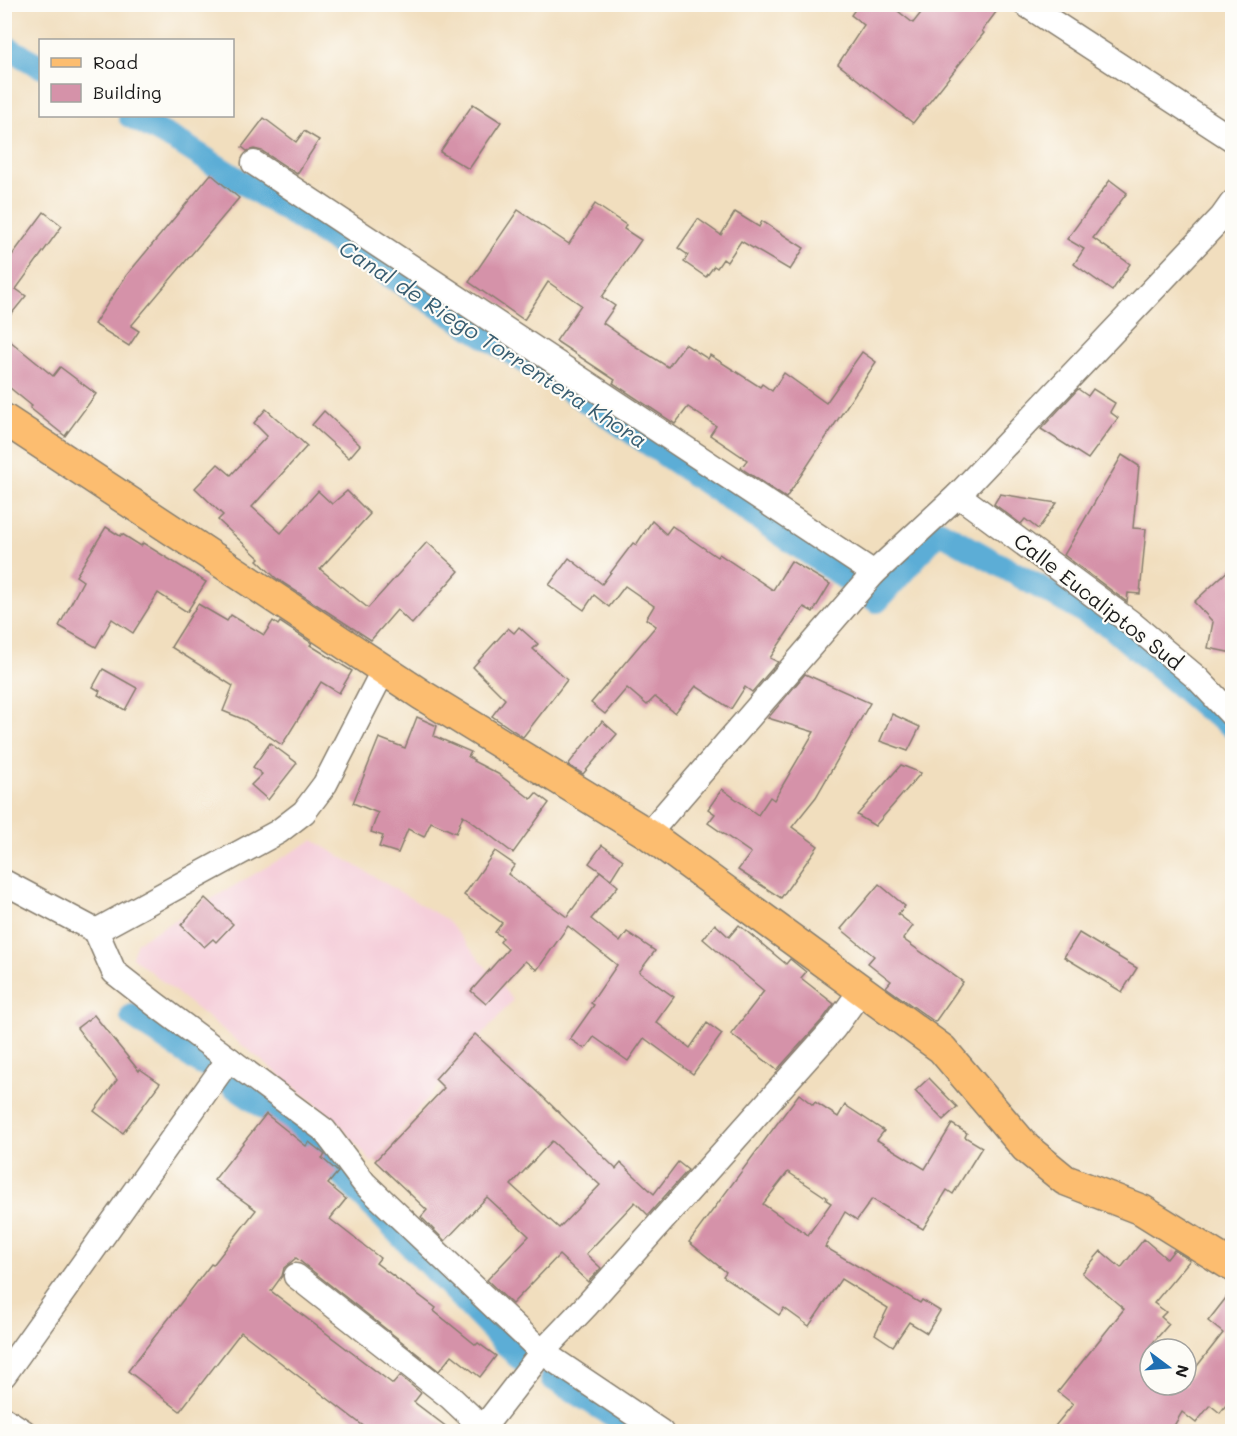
<svg xmlns="http://www.w3.org/2000/svg" width="1237" height="1436" font-family="Mali,sans-serif">
	<rect width="100%" height="100%" fill="#fdfcf7"/>
	<filter id="ink" filterUnits="userSpaceOnUse"><feTurbulence type="fractalNoise" baseFrequency=".0167" numOctaves="2"/><feDisplacementMap in="SourceGraphic" scale="12" xChannelSelector="R" yChannelSelector="G"/><feConvolveMatrix kernelMatrix="1 2 1 2 8 2 1 2 1" color-interpolation-filters="sRGB"/></filter>
	<filter id="wash" filterUnits="userSpaceOnUse"><feTurbulence type="fractalNoise" baseFrequency=".008" numOctaves="4" result="noise"/><feDisplacementMap in="SourceGraphic" scale="24" xChannelSelector="R" yChannelSelector="G"/><feGaussianBlur stdDeviation="1.35" result="paint"/><feColorMatrix in="noise" values="0 0 0 0 0 0 0 0 0 0 0 0 0 0 0 0 0 1.4 0 .05"/><feComposite in="paint" operator="in"/></filter>
	<g filter="url(#wash)">
		<rect width="100%" height="100%" fill="#f1debe"/>
		<!-- built -->
		<polygon fill="#f5cfda" points="313,840 447,920 513,1000 372,1163 336,1120 132,957 137,942"/>
		<g fill="none" stroke-linecap="round" stroke-linejoin="round">
			<!-- canal -->
			<g stroke="#5cadd6" stroke-width="24">
				<polyline points="4,46 40,66"/>
				<polyline points="130,116 182,144 573,392 851,582"/>
				<polyline points="866,593 877,601 939,531 1111,627 1204,707 1232,726"/>
				<polyline points="132,1016 202,1064"/>
				<polyline points="233,1086 314,1142 342,1175 517,1356 523,1360"/>
				<polyline points="552,1378 640,1432"/>
			</g>
		</g>
		<g id="blocks">
			<!-- building -->
			<g fill="#d592a9" fill-rule="evenodd">
				<polygon points="859,4 889,4 913,23 928,4 1002,4 982,31 984,33 913,123 838,64 864,25 851,15"/>
				<polygon points="473,104 501,122 469,169 440,152"/>
				<polygon points="264,118 296,142 304,131 319,140 297,174 262,151 254,149 247,151 242,147"/>
				<polygon points="211,174 239,198 131,326 139,331 129,346 94,324 126,276"/>
				<polygon points="1110,180 1127,193 1093,238 1130,264 1112,291 1074,264 1084,249 1067,239"/>
				<polygon points="595,204 626,225 624,229 641,240 602,297 615,306 603,323 627,340 627,341 668,367 685,344 708,359 710,355 760,387 762,384 772,391 784,373 826,403 862,352 876,362 786,498 741,468 747,460 710,435 716,426 688,407 675,424 613,383 615,380 556,341 581,305 548,282 524,320 469,282 518,210 569,244"/>
				<polygon points="44,212 62,226 16,289 26,296 4,323 4,266"/>
				<polygon points="735,212 759,227 762,221 804,248 790,270 741,241 727,262 723,259 717,268 714,266 706,277 684,262 688,255 678,248 698,219 721,235"/>
				<polygon points="4,336 53,376 60,367 96,394 65,436 30,408 32,406 4,383"/>
				<polygon points="1078,389 1088,396 1093,389 1115,403 1110,412 1118,418 1088,459 1041,429"/>
				<polygon points="266,409 307,446 252,507 281,533 318,491 332,504 347,491 370,514 320,569 368,608 427,542 459,571 412,624 397,610 371,640 277,579 257,560 259,558 218,520 223,515 195,488 218,464 231,475 267,436 254,423"/>
				<polygon points="324,411 360,445 349,458 312,425"/>
				<polygon points="1122,455 1139,466 1133,528 1146,529 1140,594 1128,593 1127,602 1064,555"/>
				<polygon points="1000,494 1057,503 1038,529 1025,519 1021,524 994,504"/>
				<polygon points="652,521 666,534 672,526 717,557 719,554 773,590 791,561 830,584 813,612 804,607 770,658 778,662 752,692 745,687 731,709 696,686 675,713 655,697 647,705 627,688 605,714 591,703 656,626 646,619 654,606 625,586 609,607 594,595 584,610 549,585 569,558 602,584 633,543 636,545"/>
				<polygon points="106,527 120,536 122,534 141,546 143,543 206,582 187,612 158,593 133,633 112,619 96,647 59,626 83,581 76,576"/>
				<polygon points="1233,566 1233,590 1229,609 1233,610 1233,653 1208,648 1213,622 1194,602"/>
				<polygon points="198,604 227,621 231,615 264,635 273,621 278,625 280,622 312,643 310,645 352,671 339,693 321,682 282,745 245,720 223,711 233,686 171,647"/>
				<polygon points="519,627 538,644 533,649 567,680 523,737 492,716 505,699 473,667 508,628 514,633"/>
				<polygon points="103,669 137,688 125,710 98,695 100,691 93,687"/>
				<polygon points="805,674 870,703 816,797 792,827 818,846 781,898 738,870 751,853 708,823 715,814 708,809 722,789 758,815 770,797 774,800 814,732 768,718"/>
				<polygon points="892,714 920,727 908,751 880,741"/>
				<polygon points="417,717 437,726 434,736 471,752 468,757 474,760 473,761 498,774 531,799 536,793 549,803 513,853 463,815 456,833 431,822 424,837 408,829 398,853 379,847 383,836 371,832 378,813 353,803 379,738 405,748"/>
				<polygon points="602,721 617,734 583,774 568,765"/>
				<polygon points="270,743 297,763 268,800 251,785 262,774 253,767"/>
				<polygon points="901,765 921,773 875,826 857,815"/>
				<polygon points="602,845 623,860 611,879 589,863"/>
				<polygon points="495,851 515,865 508,874 567,917 600,871 618,886 591,919 620,942 627,932 655,951 639,972 674,997 656,1022 690,1048 707,1023 722,1034 693,1074 644,1038 628,1061 594,1037 585,1049 570,1039 594,1005 591,1003 617,965 568,926 537,970 525,961 486,1004 471,991 508,949 500,942 503,938 495,932 502,923 464,895"/>
				<polygon points="879,884 905,906 898,914 913,926 903,939 963,982 935,1022 886,987 891,981 868,963 874,956 841,929"/>
				<polygon points="205,898 233,924 216,942 213,939 204,947 181,925"/>
				<polygon points="715,924 729,937 739,925 786,964 790,959 806,972 801,978 834,1004 823,1019 777,1070 731,1034 764,991 703,939"/>
				<polygon points="1079,933 1137,968 1122,992 1064,957"/>
				<polygon points="94,1015 139,1071 140,1069 160,1083 123,1133 94,1111 117,1080 77,1028"/>
				<path d="M475 1034 536 1090 616 1169 621 1163 654 1194 678 1162 688 1170 648 1215 635 1202 586 1254 601 1268 588 1282 559 1255 512 1304 487 1280 529 1236 487 1197 445 1241 421 1217 427 1210 375 1161 444 1088 435 1079ZM552 1141 600 1185 559 1228 511 1185Z"/>
				<polygon points="929,1078 957,1107 943,1120 915,1091"/>
				<path d="M799 1094 813 1105 815 1102 838 1117 845 1105 884 1131 877 1140 925 1169 952 1124 967 1133 965 1137 982 1147 953 1194 947 1190 923 1229 872 1199 857 1220 845 1212 825 1247 920 1303 922 1300 940 1311 927 1333 909 1322 893 1346 875 1334 888 1308 841 1279 809 1326 784 1308 779 1315 723 1276 726 1272 689 1242ZM788 1172 827 1198 826 1200 831 1203 808 1235 763 1204Z"/>
				<polygon points="266,1114 306,1146 309,1142 323,1153 325,1155 322,1158 338,1172 328,1184 346,1199 330,1219 380,1258 376,1263 436,1308 434,1311 476,1345 478,1343 496,1356 480,1377 452,1355 439,1371 296,1258 284,1268 282,1276 271,1291 393,1384 400,1376 421,1393 414,1402 452,1431 370,1431 241,1332 180,1411 128,1371 211,1264 213,1265 256,1210 214,1180"/>
				<polygon points="1144,1239 1167,1259 1174,1250 1190,1260 1154,1303 1166,1312 1161,1317 1169,1324 1150,1346 1150,1385 1186,1385 1186,1380 1223,1333 1208,1321 1233,1289 1233,1396 1220,1413 1210,1405 1196,1423 1182,1412 1171,1431 1051,1431 1073,1404 1058,1392 1124,1309 1082,1273 1101,1251 1121,1268"/>
			</g>
		</g>
	</g>
	<g filter="url(#ink)">
		<use href="#blocks" fill-opacity="0" stroke="#867d6d" stroke-width="1.5"/>
		<g fill="none" stroke-linecap="round" stroke-linejoin="round">
			<defs>
				<g id="minor">
					<polyline points="1025,4 1232,139"/>
					<polyline points="254,163 874,573"/>
					<polyline points="958,495 1130,622 1197,678 1232,715"/>
					<polyline points="648,834 874,573 958,495 1222,217 1232,203"/>
					<polyline points="4,882 96,931 114,972 155,1004 324,1130 364,1183 542,1352 661,1432"/>
					<polyline points="96,931 278,832 304,812 325,784 384,669"/>
					<polyline points="296,1276 450,1397 483,1428"/>
					<polyline points="4,1375 229,1059"/>
					<polyline points="4,1419 24,1432"/>
					<polyline points="480,1432 542,1352 586,1306 834,1028 862,989"/>
				</g>
				<polyline id="major" points="4,419 422,695 648,834 942,1049 1026,1148 1065,1180 1142,1210 1232,1266"/>
			</defs>
			<!-- minor casing -->
			<use href="#minor" stroke="#867d6d" stroke-width="27"/>
			<!-- major casing -->
			<use href="#major" stroke="#867d6d" stroke-width="33"/>
			<!-- minor -->
			<use href="#minor" stroke="#fff" stroke-width="24"/>
			<!-- major -->
			<use href="#major" stroke="#fcbd6f" stroke-width="30"/>
		</g>
	</g>
	<g text-anchor="middle" stroke-width="4.5" stroke-linejoin="round" paint-order="stroke">
		<!-- street labels -->
		<g font-size="21" fill="#1c1c1c" stroke="#fdfcf7">
			<text transform="translate(1098 602) rotate(38)" y="7">Calle Eucaliptos Sud</text>
		</g>
		<!-- water labels -->
		<g font-size="22" font-style="italic" fill="#395d70" stroke="#fdfcf7">
			<text transform="translate(493 344) rotate(33)" y="8">Canal de Riego Torrentera Khora</text>
		</g>
	</g>
	<!-- margin -->
	<rect width="1237" height="1436" fill="none" stroke="#fdfcf7" stroke-width="24"/>
	<!-- legend -->
	<rect x="39" y="39" width="195" height="78" fill="#fdfcf7" stroke="#a3a29f" stroke-width="1.5"/>
	<rect x="51" y="58" width="30" height="9" fill="#fcbd6f" stroke="#a3a29f" stroke-width="1.5"/>
	<text x="93" y="69" font-size="18" fill="#1c1c1c">Road</text>
	<rect x="51" y="84" width="30" height="18" fill="#d592a9" stroke="#a3a29f" stroke-width="1.5"/>
	<text x="93" y="99" font-size="18" fill="#1c1c1c">Building</text>
	<!-- north arrow -->
	<g transform="translate(1168 1367) rotate(106)"><circle r="28" fill="#fdfcf7" stroke="#a3a29f" stroke-width="1.5"/>
	<path d="M0-4.5L10 22L0 15L-10 22Z" fill="#1f6fb2"/>
	<text y="-9" font-size="16" font-weight="bold" text-anchor="middle" fill="#1c1c1c">N</text>
	</g>
</svg>
